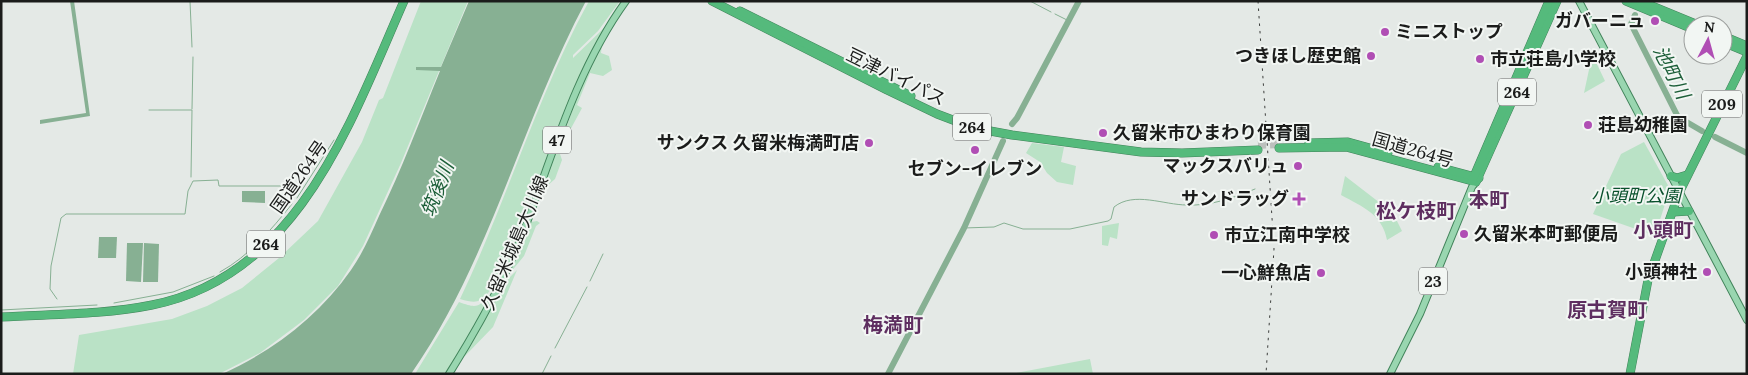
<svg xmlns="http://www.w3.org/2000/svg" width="1748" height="375" font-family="Lora,'Noto Sans JP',serif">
	<rect width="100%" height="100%" fill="#e4e9e6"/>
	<!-- green -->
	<g fill="#bae2c6">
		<polygon points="421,1 468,1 401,163 363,246 338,286 304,320 260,353 219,374 73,374 79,335 172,319 207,306 242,288 279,258 318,221 362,142 379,100 383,98"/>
		<path d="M589 1H620L598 31 573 55V58L605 27 566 111 497 281C483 299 483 306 460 299 507 201 537 96 589 1Z"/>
		<polygon points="602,44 601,53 609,56 612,70 603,76 590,73 577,105 582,108 569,132 564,134 577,97"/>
		<polygon points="1585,56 1590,60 1594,58 1605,81 1584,93 1590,65 1583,63"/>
		<polygon points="1644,142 1670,189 1656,232 1650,234 1593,214 1621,154"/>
		<polygon points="1032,143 1064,147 1061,162 1076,166 1073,185 1057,182 1047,173 1040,162 1026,153"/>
		<polygon points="557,145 562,160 555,179 540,192"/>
		<path d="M1345 176 1393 213 1402 231 1387 240C1382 214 1363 207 1341 195Z"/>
		<polygon points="537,221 540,223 536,226 524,256 506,278 504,278 531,222"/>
		<polygon points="1119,223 1117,239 1110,237 1108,246 1102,245 1102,226"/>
		<polygon points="517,270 493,327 465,356 464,352 485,320 499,288"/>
		<path d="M492 293 480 319 446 374H415L459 302C478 309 478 307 492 293Z"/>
		<polygon points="1090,359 1093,374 1011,374"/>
	</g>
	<!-- water -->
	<g fill="#87b093">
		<polygon points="70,1 74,1 90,116 40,124 40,120 86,113"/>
		<path d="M469 1H586C521 123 491 259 411 374H222C273 351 319 316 351 270 363 253 371 234 379 216 402 169 420 120 440 71L416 70V67H441Z"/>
		<polygon points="242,191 265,191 265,203 242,202"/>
		<polygon points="99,237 117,237 116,258 98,258"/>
		<polygon points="127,243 143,243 141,282 126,281"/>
		<polygon points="144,243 159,244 158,282 143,282"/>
	</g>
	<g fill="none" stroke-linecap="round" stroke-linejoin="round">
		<!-- stream -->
		<g stroke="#87b093" stroke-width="1">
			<polyline points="190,1 192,47"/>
			<polyline points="1030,1 1051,12"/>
			<polyline points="1055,14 1069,21"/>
			<polyline points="192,109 193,57"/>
			<polyline points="149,110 192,110 191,177"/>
			<polyline points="297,198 334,140"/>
			<path d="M964 228 994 227 1004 223 1023 229H1070L1108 221 1111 219 1114 207C1134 191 1164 205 1187 205 1211 206 1233 198 1255 189"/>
			<path d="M220 272C249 256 271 230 292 204"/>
			<polyline points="590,281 603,254"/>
			<polyline points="57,299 50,289 51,266 61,218 66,214 185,214 188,191 193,181 218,180 219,186 295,186"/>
			<polyline points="114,303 173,292 214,276"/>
			<polyline points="1,310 97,305"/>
			<polyline points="555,348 587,287"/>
			<polyline points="542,374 551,356"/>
		</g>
		<!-- river -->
		<g stroke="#87b093" stroke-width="6">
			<polyline points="1635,15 1631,24 1678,117 1702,131"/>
			<polyline points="1012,124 1017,118 1079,1"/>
			<polyline points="1715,137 1747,153"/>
			<polyline points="888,374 964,228 1003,141"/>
		</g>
		<!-- highway-tunnel -->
		<polyline stroke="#bcc0bd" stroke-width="8" stroke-dasharray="8 4" stroke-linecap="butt" points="1258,145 1279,144"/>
		<defs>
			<g id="major">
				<polyline points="1579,1 1747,320"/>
				<path d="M449 374C481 323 511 268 531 212 557 140 581 63 626 1"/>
				<polyline points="1390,374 1420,314 1472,187 1476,182"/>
			</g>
			<g id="highway">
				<polyline points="712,1 887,90 937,114 974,128 1012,135 1141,152 1182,153 1258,150"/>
				<polyline points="1626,1 1693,29"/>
				<polyline points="1640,1 1698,25"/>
				<polyline points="740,11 911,96"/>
				<polyline points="1723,36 1747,46"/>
				<polyline points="1723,42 1747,52"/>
				<polyline points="1309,143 1348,142 1388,153"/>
				<polyline points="1279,148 1346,147 1476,182 1557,1"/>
				<polyline points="1438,167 1479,178"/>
				<polyline points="1671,176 1677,178 1687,175"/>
				<polyline points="1472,181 1549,1"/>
				<polyline points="1673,212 1689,211"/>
				<path d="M1 317C51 314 103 315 152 305 299 276 351 121 404 1"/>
				<polyline points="1630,374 1648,280 1679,193 1747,56"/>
			</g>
		</defs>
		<!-- major casing -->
		<use href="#major" stroke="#41835a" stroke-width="8"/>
		<!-- highway casing -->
		<use href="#highway" stroke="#41835a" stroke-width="9"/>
		<!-- major -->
		<use href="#major" stroke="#99d6b0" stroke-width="6"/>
		<!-- highway -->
		<use href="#highway" stroke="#55ba7c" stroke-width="8"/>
		<!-- rail -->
		<polyline stroke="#3c3e3c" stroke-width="1" stroke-dasharray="2.5 5" stroke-linecap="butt" points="1258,1 1274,249 1266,374"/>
	</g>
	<!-- markers -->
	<g fill="#b04eb4" stroke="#f2f6f3" stroke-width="2">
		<circle cx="1655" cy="21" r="5"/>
		<circle cx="1385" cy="32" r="5"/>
		<circle cx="1371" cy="56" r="5"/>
		<circle cx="1480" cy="59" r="5"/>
		<circle cx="1588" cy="125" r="5"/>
		<circle cx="1103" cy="133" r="5"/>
		<circle cx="869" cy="143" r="5"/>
		<circle cx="975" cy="150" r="5"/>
		<circle cx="1298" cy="166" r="5"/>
		<path d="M1296.5 191.5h5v5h5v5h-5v5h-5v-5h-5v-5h5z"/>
		<circle cx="1464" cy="234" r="5"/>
		<circle cx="1214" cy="235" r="5"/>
		<circle cx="1707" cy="272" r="5"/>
		<circle cx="1321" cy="273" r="5"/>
	</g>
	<g text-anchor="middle" stroke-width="4" stroke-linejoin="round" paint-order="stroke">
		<!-- shield labels -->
		<g fill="#f2f6f3" stroke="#5c5d5c" stroke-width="1">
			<rect x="1498" y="78.5" width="38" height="27" rx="4"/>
			<rect x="1702" y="90.5" width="40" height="27" rx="4"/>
			<rect x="953" y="113.5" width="38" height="27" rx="4"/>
			<rect x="543" y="126.5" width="28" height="27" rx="4"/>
			<rect x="247" y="230.5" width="38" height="27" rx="4"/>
			<rect x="1419" y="267.5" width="28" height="27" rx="4"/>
		</g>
		<g font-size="16" font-weight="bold" fill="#1b1c1b">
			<text x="1517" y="98">264</text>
			<text x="1722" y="110">209</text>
			<text x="972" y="133">264</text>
			<text x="557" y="146">47</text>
			<text x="266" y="250">264</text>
			<text x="1433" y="287">23</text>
		</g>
		<!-- poi labels -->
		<g font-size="18" font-weight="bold" fill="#1b1c1b" stroke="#f2f6f3" text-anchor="end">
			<text x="1645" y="27">ガバーニュ</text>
			<text x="1395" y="38" text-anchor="start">ミニストップ</text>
			<text x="1361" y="62">つきほし歴史館</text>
			<text x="1490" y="65" text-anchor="start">市立荘島小学校</text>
			<text x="1598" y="131" text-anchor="start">荘島幼稚園</text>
			<text x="1113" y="139" text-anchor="start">久留米市ひまわり保育園</text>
			<text x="859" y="149">サンクス 久留米梅満町店</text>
			<text x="1288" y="172">マックスバリュ</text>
			<text x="975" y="175" text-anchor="middle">セブン-イレブン</text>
			<text x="1289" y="205">サンドラッグ</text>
			<text x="1474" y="240" text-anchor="start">久留米本町郵便局</text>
			<text x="1224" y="241" text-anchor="start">市立江南中学校</text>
			<text x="1697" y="278">小頭神社</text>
			<text x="1311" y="279">一心鮮魚店</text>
		</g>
		<!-- street labels -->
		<g font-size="18" fill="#1b1c1b" stroke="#f2f6f3">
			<text transform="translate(896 77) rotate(26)" y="6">豆津バイパス</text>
			<text transform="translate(1413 150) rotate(16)" y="6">国道264号</text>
			<text transform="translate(299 177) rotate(-55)" y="6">国道264号</text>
			<text transform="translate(515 243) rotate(-67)" y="6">久留米城島大川線</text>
		</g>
		<!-- park labels -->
		<g font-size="18" font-style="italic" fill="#09512c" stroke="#f2f6f3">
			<text x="1636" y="202">小頭町公園</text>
		</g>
		<!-- water labels -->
		<g font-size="19" font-style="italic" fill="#1c5e38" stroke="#f2f6f3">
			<text transform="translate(1672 72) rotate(63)" y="7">池町川</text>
			<text transform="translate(437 189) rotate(-69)" y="7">筑後川</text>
		</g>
		<!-- quarter labels -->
		<g font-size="20" font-weight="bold" fill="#5e2e60" stroke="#f2f6f3">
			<text x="1489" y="207">本町</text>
			<text x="1416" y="218">松ケ枝町</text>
			<text x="1663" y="237">小頭町</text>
			<text x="1607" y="317">原古賀町</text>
			<text x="893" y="332">梅満町</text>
		</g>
	</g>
	<!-- border -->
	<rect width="1748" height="375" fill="none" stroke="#1b1c1b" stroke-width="5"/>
	<!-- north arrow -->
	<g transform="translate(1708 40) rotate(6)"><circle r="24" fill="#f2f6f3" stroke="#9c9f9d"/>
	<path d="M0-4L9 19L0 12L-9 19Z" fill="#b04eb4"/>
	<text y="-8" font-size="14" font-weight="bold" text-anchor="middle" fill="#1b1c1b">N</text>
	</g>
</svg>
